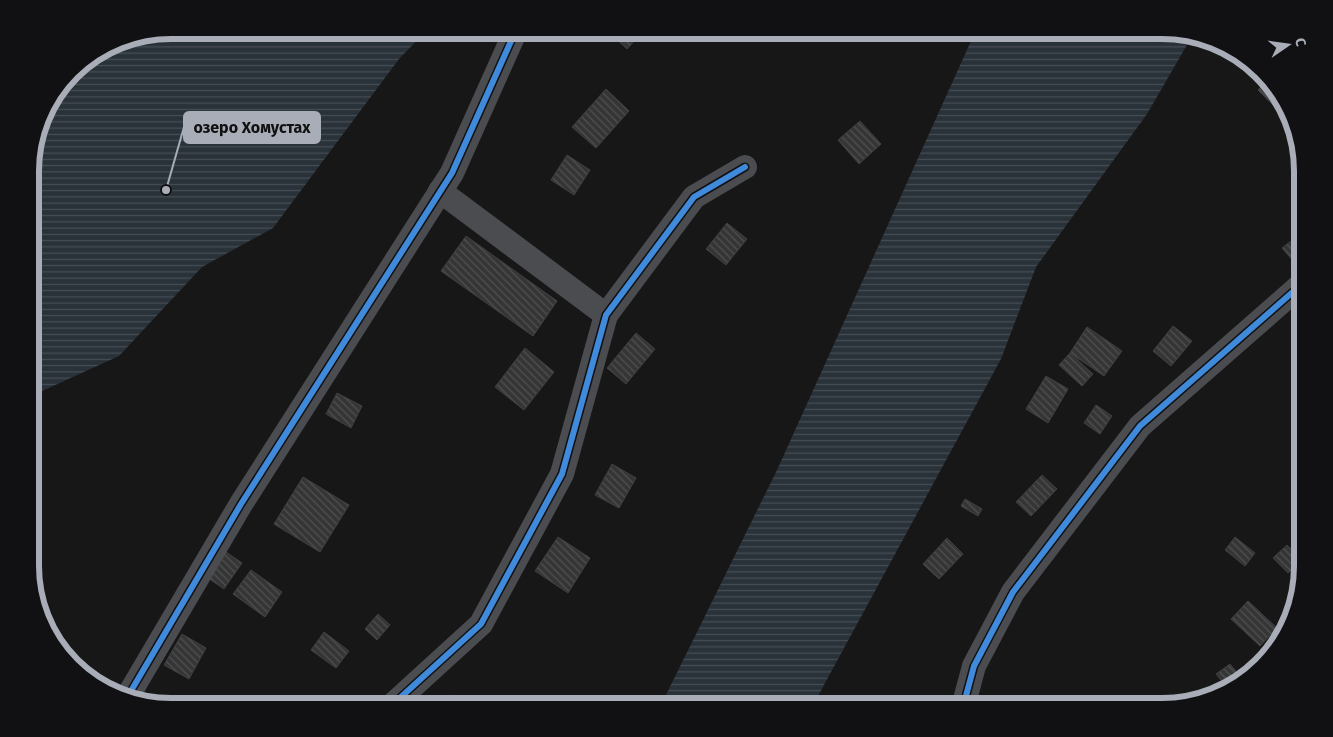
<svg xmlns="http://www.w3.org/2000/svg" width="1333" height="737" font-family="'Fira Sans',sans-serif">
<style>
.water{fill:url(#water-rules)}
.building{fill:url(#building-back-hatch);stroke:#3f4043}
.lines{fill:none;stroke-linecap:round;stroke-linejoin:round}
.minor{stroke:#4b4c50;stroke-width:24}
.cycleway-casing{stroke:#111113;stroke-width:9}
.cycleway{stroke:#408adc;stroke-width:6}
.rim{fill:none;stroke:#a8adb8;stroke-width:6}
.leader{fill:none;stroke:#a8adb8;stroke-width:2}
.callout-dot{fill:#a8adb8;stroke:#111113;stroke-width:2}
.callout{fill:#a8adb8;stroke:#a8adb8;stroke-width:2}
.callout-label{font-size:16px;text-anchor:middle;font-weight:bold;fill:#111}
</style>
<defs>
<pattern id="water-rules" width="6" height="5" patternUnits="userSpaceOnUse" patternTransform="scale(1.25)"><rect width="6" height="5" fill="#2a3239"/><path d="M0 2.5h6" fill="none" stroke="#464d54"/></pattern>
<pattern id="building-back-hatch" width="6" height="6" patternUnits="userSpaceOnUse" patternTransform="scale(1.25)"><rect width="6" height="6" fill="#353536"/><path d="M-1 5l2 2M0 0l6 6M5-1l2 2" fill="none" stroke="#4f5051"/></pattern>
</defs>
<rect width="100%" height="100%" fill="#171717"/>
<g class="water">
<polygon points="171,30 427,30 399,59 273,228 202,267 119,356 31,396 31,153 45,108 78,65 117,41"/>
<polygon points="976,30 1163,30 1191,38 1147,114 1036,267 1001,359 812,707 660,707 778,468"/>
</g>
<g class="building">
<polygon points="613,30 644,30 627,49 610,33"/>
<polygon points="790,30 805,30 798,37"/>
<polygon points="1267,81 1279,93 1289,121 1258,90"/>
<polygon points="606,89 629,111 596,148 572,127"/>
<polygon points="860,121 881,144 859,164 838,140"/>
<polygon points="567,155 590,170 574,195 551,180"/>
<polygon points="727,223 747,239 726,265 706,249"/>
<polygon points="1303,232 1303,257 1295,263 1282,248"/>
<polygon points="466,236 557,301 533,336 441,271"/>
<polygon points="1173,326 1192,341 1171,366 1153,351"/>
<polygon points="1087,327 1122,351 1104,376 1070,353"/>
<polygon points="636,333 655,349 626,384 607,368"/>
<polygon points="525,348 554,372 524,410 495,387"/>
<polygon points="1070,353 1093,374 1082,386 1059,365"/>
<polygon points="1046,376 1068,389 1048,423 1026,409"/>
<polygon points="337,393 362,406 351,428 326,414"/>
<polygon points="1096,405 1112,416 1100,434 1084,423"/>
<polygon points="1301,439 1303,441 1303,457 1293,447"/>
<polygon points="612,464 636,478 619,508 595,495"/>
<polygon points="1042,475 1057,489 1031,516 1016,502"/>
<polygon points="303,477 349,505 320,552 274,524"/>
<polygon points="965,499 982,509 978,516 961,506"/>
<polygon points="558,537 590,558 568,593 535,571"/>
<polygon points="1235,537 1255,553 1245,566 1225,550"/>
<polygon points="947,538 963,554 939,579 923,564"/>
<polygon points="1287,545 1302,560 1288,573 1273,558"/>
<polygon points="226,552 242,563 224,589 208,578"/>
<polygon points="251,570 282,592 265,617 233,594"/>
<polygon points="1248,601 1277,628 1260,646 1231,619"/>
<polygon points="378,614 390,625 377,640 365,629"/>
<polygon points="324,632 349,651 336,668 311,650"/>
<polygon points="182,634 206,648 189,679 164,665"/>
<polygon points="1230,664 1242,679 1233,688 1228,689 1216,674"/>
<polygon points="454,695 471,707 445,707"/>
<polygon points="193,697 208,707 186,707"/>
</g>
<g class="lines">
<g class="minor">
<polyline points="440,191 606,315"/>
<polyline points="128,696 241,504 452,173 516,30"/>
<polyline points="390,707 481,624 562,474 606,315 694,197 745,167"/>
<polyline points="963,707 974,666 1013,592 1140,426 1303,283"/>
</g>
<g class="cycleway-casing">
<g id="cycleway">
<polyline points="128,696 241,504 452,173 516,30"/>
<polyline points="390,707 481,624 562,474 606,315 694,197 745,167"/>
<polyline points="963,707 974,666 1013,592 1140,426 1303,283"/>
</g>
</g>
<use href="#cycleway" class="cycleway"/>
</g>
<path d="M0 0H1333V737H0ZM171 39H1162A132 132 0 0 1 1294 171V566A132 132 0 0 1 1162 698H171A132 132 0 0 1 39 566V171A132 132 0 0 1 171 39Z" fill="#111113" fill-rule="evenodd"/>
<path class="rim" d="M171 39H1162A132 132 0 0 1 1294 171V566A132 132 0 0 1 1162 698H171A132 132 0 0 1 39 566V171A132 132 0 0 1 171 39Z"/>
<path class="leader" d="M166 190L184 127"/>
<circle class="callout-dot" cx="166" cy="190" r="5"/>
<rect class="callout" x="184" y="112" width="136" height="31" rx="5"/>
<g class="callout-label">
<text x="252" y="133">озеро Хомустах</text>
</g>
<g transform="translate(1288 45) rotate(77)" stroke="#111113" stroke-width="4" paint-order="stroke">
<path d="M0-4L9 19L0 12L-9 19Z" fill="#a8adb8"/>
<text y="-8" font-size="14" font-weight="bold" text-anchor="middle" fill="#a8adb8">С</text>
</g>
</svg>
